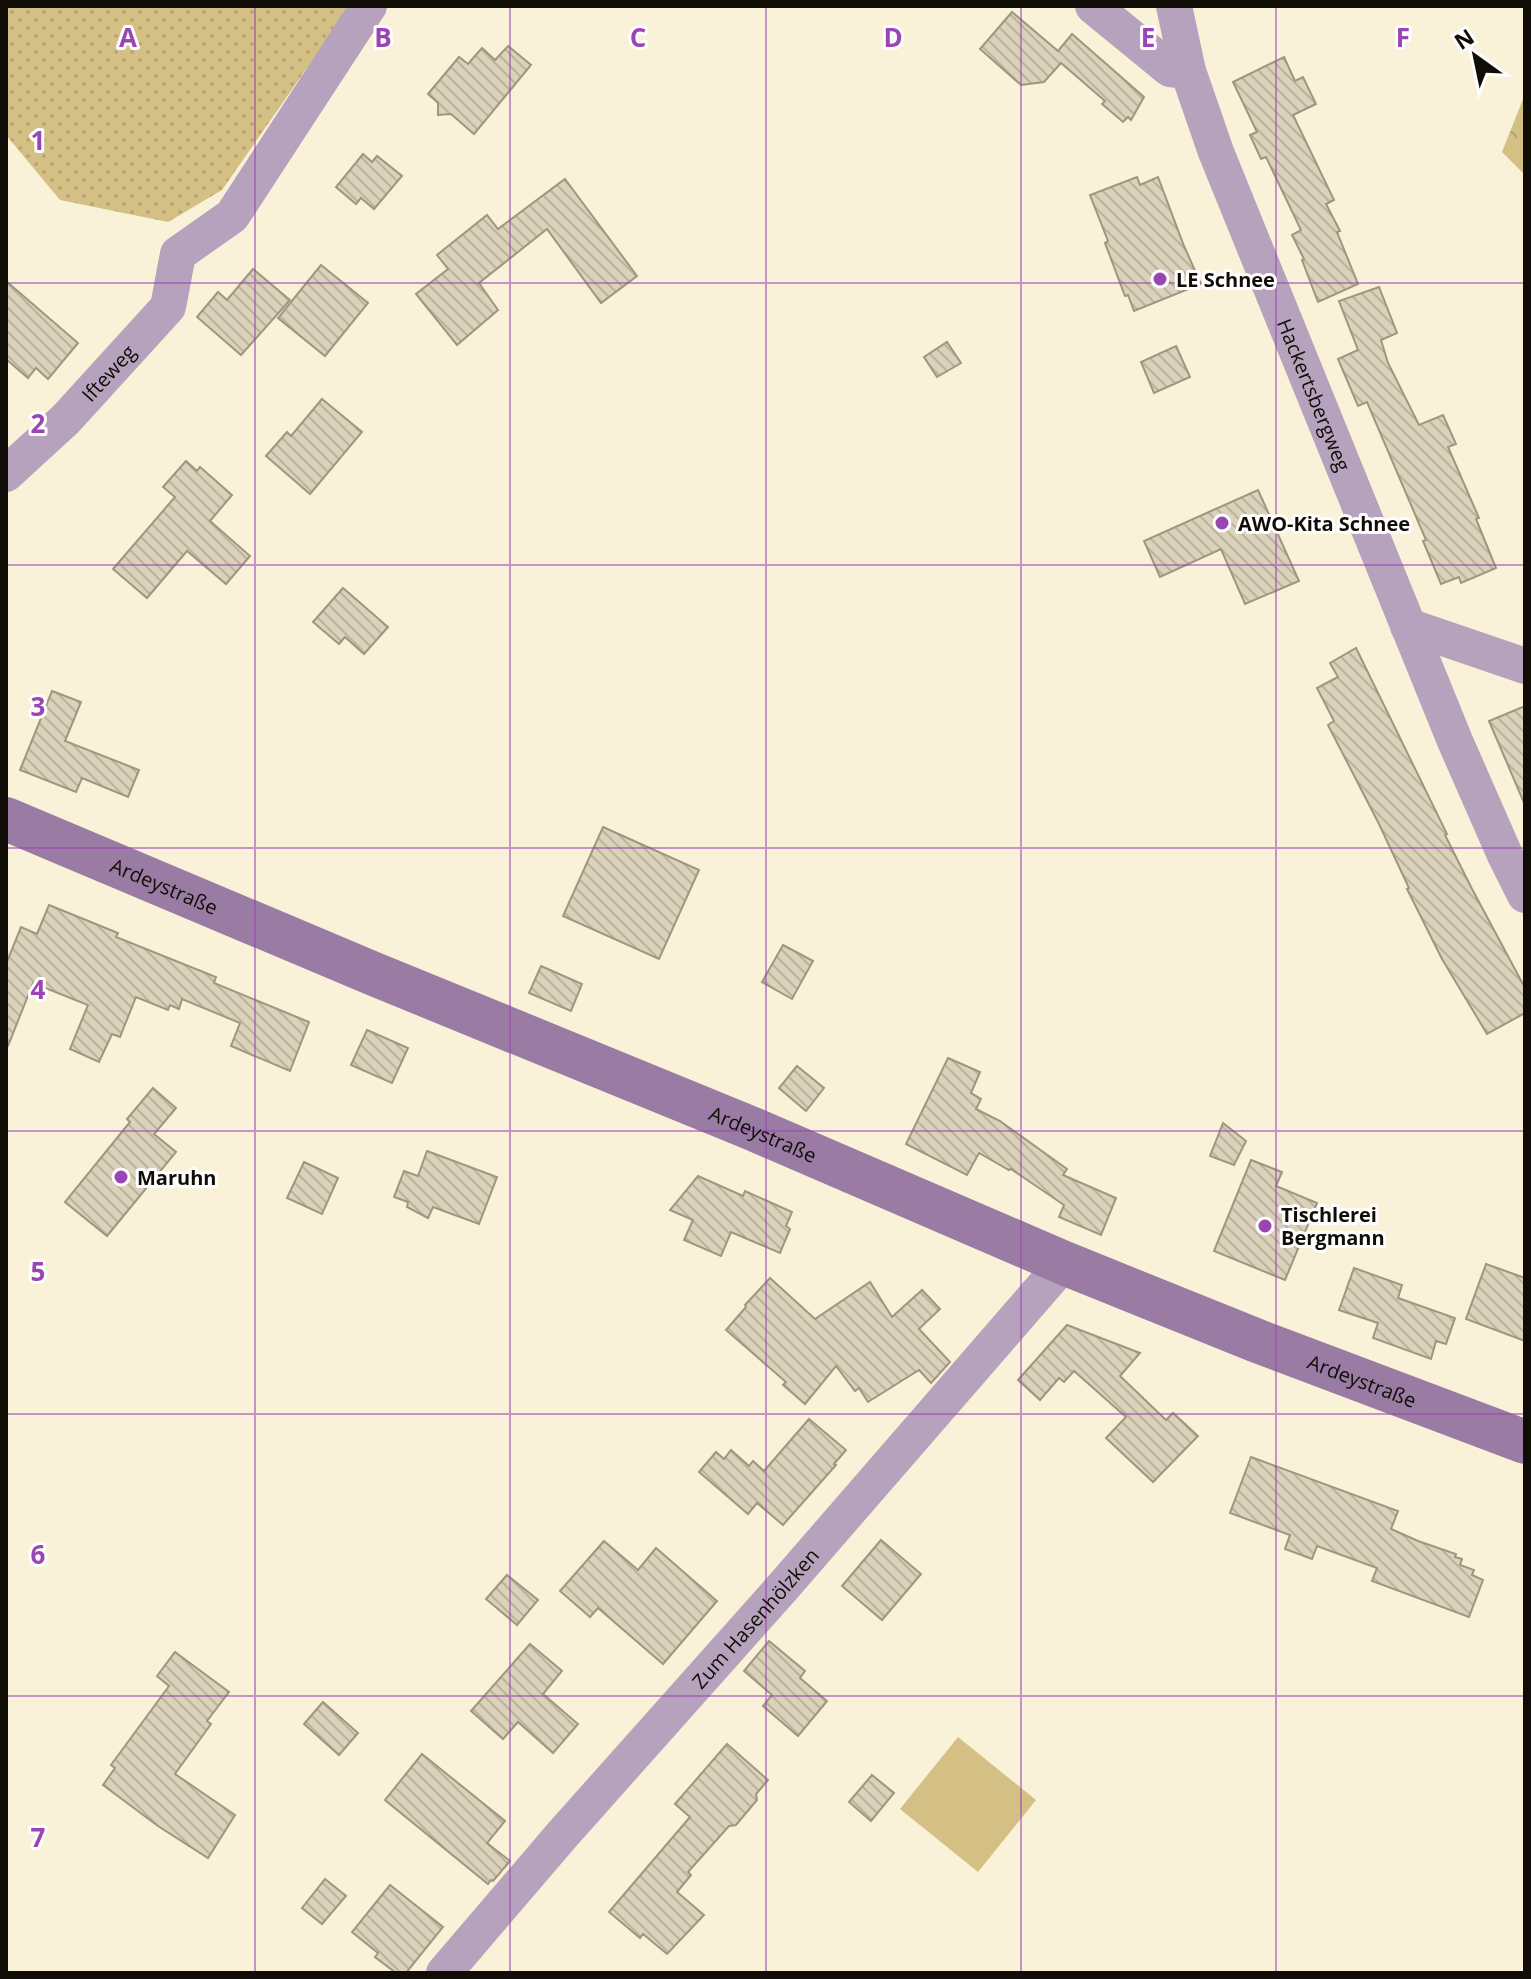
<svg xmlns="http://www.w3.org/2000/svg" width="1531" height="1979" font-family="'Open Sans',sans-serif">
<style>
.grass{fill:url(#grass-dots)}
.forest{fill:url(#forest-crowns)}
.garden{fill:#d4bf84}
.building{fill:url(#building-back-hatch);stroke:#9e967f;stroke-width:2}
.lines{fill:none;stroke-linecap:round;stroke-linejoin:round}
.minor{stroke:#b6a2bd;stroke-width:36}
.secondary{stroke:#997ba3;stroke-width:44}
.grid{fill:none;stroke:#9945b3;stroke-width:2;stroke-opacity:0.55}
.poi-dot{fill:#9945b3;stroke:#fefefe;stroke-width:3}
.labels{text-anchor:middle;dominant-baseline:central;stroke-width:6;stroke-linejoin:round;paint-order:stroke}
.poi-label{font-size:20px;font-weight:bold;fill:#100d06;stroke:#fefefe;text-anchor:start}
.street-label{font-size:20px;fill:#100d06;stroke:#fefefe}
.grid-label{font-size:26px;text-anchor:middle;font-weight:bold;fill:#9945b3;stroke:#fefefe;stroke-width:6;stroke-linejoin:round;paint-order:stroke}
</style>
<defs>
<pattern id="grass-dots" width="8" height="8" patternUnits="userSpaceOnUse" patternTransform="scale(2)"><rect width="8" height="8" fill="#d4bf84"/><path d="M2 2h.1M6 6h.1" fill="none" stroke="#b5a370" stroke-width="1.8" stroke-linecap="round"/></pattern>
<pattern id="forest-crowns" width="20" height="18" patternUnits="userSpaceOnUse" patternTransform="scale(2)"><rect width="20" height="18" fill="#d4bf84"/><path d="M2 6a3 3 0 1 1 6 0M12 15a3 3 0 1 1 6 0" fill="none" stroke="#b5a370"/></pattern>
<pattern id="building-back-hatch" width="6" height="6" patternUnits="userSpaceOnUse" patternTransform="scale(2)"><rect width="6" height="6" fill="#dad2ba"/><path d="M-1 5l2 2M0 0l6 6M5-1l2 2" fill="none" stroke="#bab39e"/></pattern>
</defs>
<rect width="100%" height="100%" fill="#faf1d9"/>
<polygon class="grass" points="6,6 350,6 222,190 168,222 60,200 6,135"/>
<polygon class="forest" points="1525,94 1525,175 1502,152"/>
<polygon class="garden" points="958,1737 1036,1800 978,1872 900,1809"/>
<g class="building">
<polygon points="1012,12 1058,51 1072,34 1144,97 1131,120 1128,117 1123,122 1102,104 1105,101 1061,63 1044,82 1021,85 980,49"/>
<polygon points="508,46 531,65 474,134 451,114 438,115 438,103 428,94 459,57 468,64 482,48 495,60"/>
<polygon points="1284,57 1295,81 1303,77 1316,104 1293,115 1334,200 1326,204 1340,231 1337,232 1358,284 1318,302 1302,260 1304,259 1292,235 1301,230 1266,157 1261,159 1250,135 1257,132 1233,82"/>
<polygon points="363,154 372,162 377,156 402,176 374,209 361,198 356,204 336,187"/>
<polygon points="1137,177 1140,185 1158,177 1184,246 1201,284 1134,311 1128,295 1125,296 1105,243 1108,241 1090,195"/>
<polygon points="565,179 637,276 601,303 547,229 479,283 498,310 457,345 416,294 448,269 437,255 487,215 498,229"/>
<polygon points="321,265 368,303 325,356 278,318"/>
<polygon points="253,269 290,300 241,355 197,317 218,292 227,300"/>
<polygon points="6,281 78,343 48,379 36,368 28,378 6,359"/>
<polygon points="1379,287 1397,333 1381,340 1388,363 1419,425 1443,415 1456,444 1448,447 1479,518 1476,519 1496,568 1461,583 1459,577 1441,584 1423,541 1426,540 1367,402 1358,406 1338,359 1358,350 1339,301"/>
<polygon points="947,342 961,363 937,377 924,357"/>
<polygon points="1176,346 1190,377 1154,393 1141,362"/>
<polygon points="322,399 362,432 310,494 266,456 287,432 291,436"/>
<polygon points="186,461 197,471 200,467 232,495 210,521 250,556 226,584 187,551 147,598 113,569 175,497 163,487"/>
<polygon points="1258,490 1299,581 1245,604 1221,549 1160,577 1144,541"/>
<polygon points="343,588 388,627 364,654 345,637 339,644 313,622"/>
<polygon points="1356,648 1447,834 1445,835 1471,887 1525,988 1525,1013 1487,1034 1442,959 1407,889 1409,888 1379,824 1328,725 1334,721 1317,688 1338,677 1330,663"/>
<polygon points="52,691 81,702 65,741 139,770 128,797 82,778 76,792 20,770"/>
<polygon points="1525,706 1525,805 1489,721"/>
<polygon points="603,827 699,870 659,959 563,916"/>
<polygon points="49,905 118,933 116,937 216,977 214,983 309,1022 290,1071 231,1046 240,1023 182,999 179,1009 170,1005 168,1010 136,997 120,1037 112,1034 99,1062 70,1049 88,1005 33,983 8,1046 6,1046 6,964 21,927 37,934"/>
<polygon points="783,945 813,961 792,999 762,982"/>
<polygon points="541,966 582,984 571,1011 529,993"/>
<polygon points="367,1030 408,1048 392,1083 351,1065"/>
<polygon points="948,1058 980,1072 971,1093 981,1099 976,1109 1000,1121 1067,1169 1063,1175 1116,1198 1101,1235 1059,1217 1064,1205 1011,1169 1009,1170 979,1153 967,1175 906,1144"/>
<polygon points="797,1066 824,1088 806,1111 779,1088"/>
<polygon points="153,1088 176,1108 154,1134 176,1152 107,1236 65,1202 130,1122 127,1119"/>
<polygon points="1223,1123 1246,1141 1234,1165 1210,1156"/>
<polygon points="427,1151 497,1177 479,1224 433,1207 428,1218 407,1207 408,1202 394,1197 404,1171 418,1176"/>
<polygon points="1251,1160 1282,1172 1276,1186 1317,1203 1285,1280 1214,1251"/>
<polygon points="304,1162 338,1178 322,1214 287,1198"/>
<polygon points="698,1176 743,1196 745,1191 792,1212 786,1226 790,1229 780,1253 731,1232 721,1256 684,1240 693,1220 670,1210"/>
<polygon points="1486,1264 1525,1278 1525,1341 1466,1319"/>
<polygon points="1354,1268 1402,1285 1398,1298 1455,1318 1446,1344 1436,1341 1431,1359 1373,1338 1378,1323 1339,1310"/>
<polygon points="770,1278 815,1319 870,1282 892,1317 922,1290 940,1309 919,1329 950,1362 931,1383 919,1370 868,1402 859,1388 855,1391 836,1366 805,1404 783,1385 786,1382 726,1330 746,1307 745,1305"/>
<polygon points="1067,1325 1140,1353 1120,1376 1166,1420 1173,1413 1198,1436 1153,1482 1106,1438 1126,1417 1074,1371 1064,1382 1059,1378 1040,1400 1018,1380"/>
<polygon points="809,1419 846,1450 834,1464 836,1465 783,1525 757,1503 748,1514 699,1472 716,1452 724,1459 731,1450 749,1466 753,1461 764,1471"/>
<polygon points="1251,1457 1398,1511 1391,1529 1418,1541 1456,1554 1455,1557 1462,1559 1460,1565 1474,1570 1472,1575 1483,1580 1469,1617 1372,1581 1377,1568 1317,1546 1312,1559 1285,1549 1290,1535 1230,1513"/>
<polygon points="881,1540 921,1574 882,1620 842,1586"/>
<polygon points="604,1541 638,1570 656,1548 717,1601 663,1664 598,1608 590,1617 560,1591"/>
<polygon points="507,1575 538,1600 517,1625 486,1599"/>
<polygon points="769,1641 805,1671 800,1678 827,1701 798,1736 763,1706 772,1695 744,1671"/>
<polygon points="530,1644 562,1671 543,1694 578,1724 553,1753 518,1722 503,1739 471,1711"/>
<polygon points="175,1652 229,1692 207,1721 211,1724 175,1774 235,1815 208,1858 158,1826 103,1785 115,1768 111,1765 169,1686 157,1676"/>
<polygon points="323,1702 358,1733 339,1755 304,1724"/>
<polygon points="727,1744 768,1780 756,1794 757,1800 736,1825 729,1826 688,1872 691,1875 677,1892 704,1915 667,1954 643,1934 640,1938 609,1912 690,1817 675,1804"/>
<polygon points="422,1754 505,1821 487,1843 510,1861 493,1881 491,1880 488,1884 385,1800"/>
<polygon points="872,1775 894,1793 871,1821 849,1802"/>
<polygon points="325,1879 346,1896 322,1924 302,1908"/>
<polygon points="390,1885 443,1927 406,1973 396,1973 375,1957 378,1953 352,1932"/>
</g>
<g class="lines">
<g class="minor">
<polyline points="1093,6 1170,69 1188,71"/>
<path id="s1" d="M1174,6L1188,71L1216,152L1455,741L1505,855L1525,895"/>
<path id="s2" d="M6,474L66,419L168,307L178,254L232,216L369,6"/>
<polyline points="1408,626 1525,666"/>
<path id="s3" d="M444,1973L562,1835L782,1588L1064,1263"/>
</g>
<path class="secondary" id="s4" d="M6,819L374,974L753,1129L1064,1263L1255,1340L1525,1442"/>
</g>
<path class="grid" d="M255,6V1973M510,6V1973M766,6V1973M1021,6V1973M1276,6V1973M6,283H1525M6,565H1525M6,848H1525M6,1131H1525M6,1414H1525M6,1696H1525"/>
<g class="poi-dot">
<circle cx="1160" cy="279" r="8"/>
<circle cx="1222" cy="523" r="8"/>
<circle cx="121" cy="1177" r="8"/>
<circle cx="1265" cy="1226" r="8"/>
</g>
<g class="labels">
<g class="poi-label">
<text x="1176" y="279">LE Schnee</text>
<text x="1238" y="523">AWO-Kita Schnee</text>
<text x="137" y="1177">Maruhn</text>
<text x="1281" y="1214">Tischlerei<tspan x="1281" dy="23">Bergmann</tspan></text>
</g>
<g class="street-label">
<text stroke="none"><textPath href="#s2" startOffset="144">Ifteweg</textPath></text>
<text stroke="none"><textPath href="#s1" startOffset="414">Hackertsbergweg</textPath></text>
<text stroke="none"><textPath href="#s4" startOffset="172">Ardeystraße</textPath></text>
<text stroke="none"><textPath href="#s4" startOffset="820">Ardeystraße</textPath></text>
<text stroke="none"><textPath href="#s4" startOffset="1468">Ardeystraße</textPath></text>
<text stroke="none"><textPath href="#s3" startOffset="472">Zum Hasenhölzken</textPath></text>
</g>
</g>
<g class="grid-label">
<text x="128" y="47">A</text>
<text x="383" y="47">B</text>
<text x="638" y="47">C</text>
<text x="893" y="47">D</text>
<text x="1148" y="47">E</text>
<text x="1403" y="47">F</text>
<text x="38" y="150">1</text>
<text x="38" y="433">2</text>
<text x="38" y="716">3</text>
<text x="38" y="999">4</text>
<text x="38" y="1281">5</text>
<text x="38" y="1564">6</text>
<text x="38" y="1847">7</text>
</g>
<rect width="1531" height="1979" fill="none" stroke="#100d06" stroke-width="16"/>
<g transform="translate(1475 56) rotate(327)" stroke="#fefefe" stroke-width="6" paint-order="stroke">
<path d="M0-6L14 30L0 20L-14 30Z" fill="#100d06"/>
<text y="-12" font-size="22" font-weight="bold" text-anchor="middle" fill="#100d06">N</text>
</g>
</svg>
